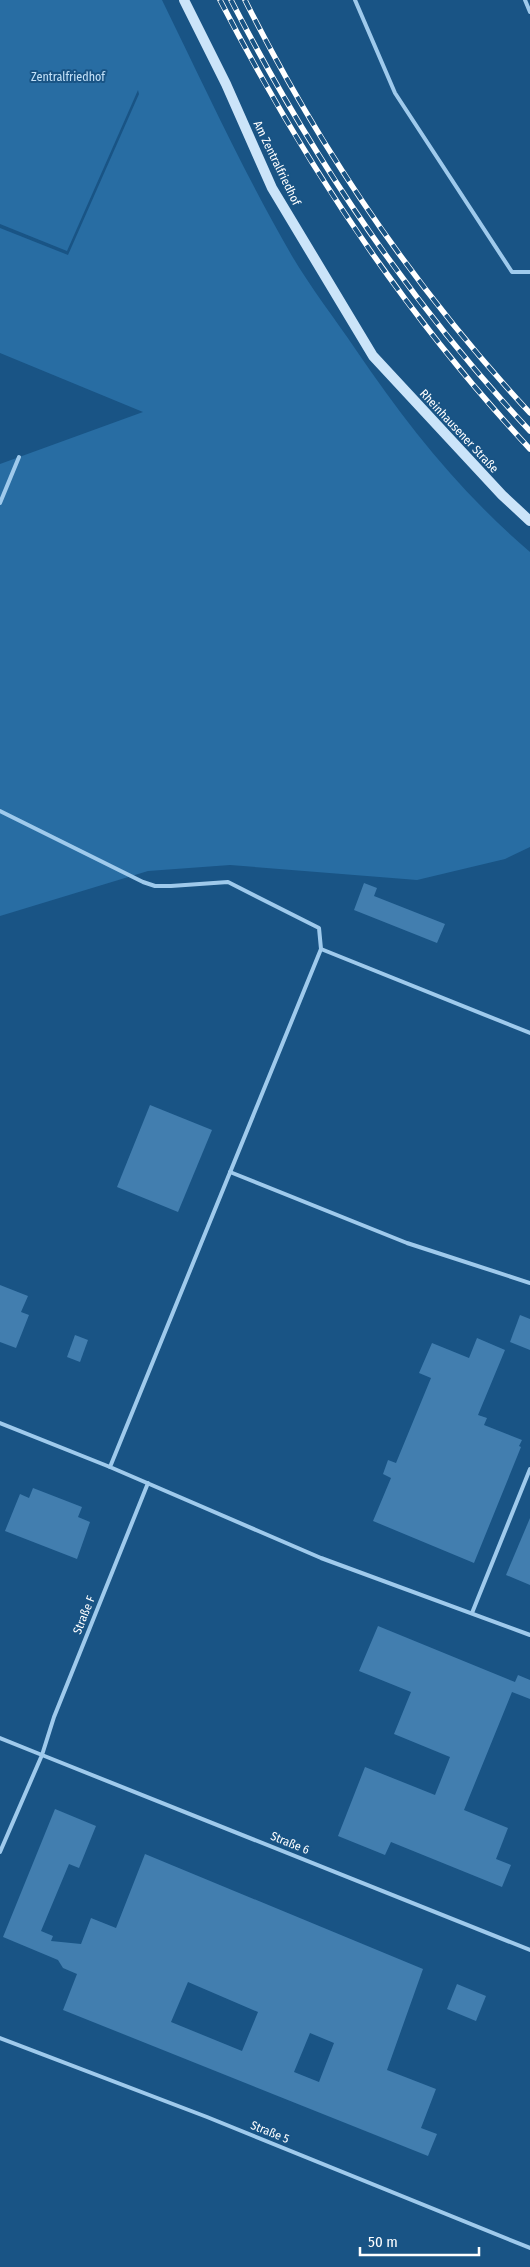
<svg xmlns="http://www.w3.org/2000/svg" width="530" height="2267" font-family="'Fira Sans Condensed',sans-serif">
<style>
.green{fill:#286da3}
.building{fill:#427eaf;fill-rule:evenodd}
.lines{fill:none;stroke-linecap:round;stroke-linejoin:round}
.lane{stroke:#9fcaec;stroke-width:4}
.secondary{stroke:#cbe4f9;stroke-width:10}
.rail-casing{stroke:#fff;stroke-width:5.5}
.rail{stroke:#195485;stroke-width:4;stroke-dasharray:11;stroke-linecap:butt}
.labels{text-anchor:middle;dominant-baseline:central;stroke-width:4;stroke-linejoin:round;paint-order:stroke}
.park-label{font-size:12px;fill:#c4e2f9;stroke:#195485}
.street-label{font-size:12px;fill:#fff;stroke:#195485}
</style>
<rect width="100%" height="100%" fill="#195485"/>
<path class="green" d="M0,0H162C204,86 244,173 292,256C311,288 335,319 356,350C407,425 460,492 530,552V847L505,859L417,880L230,865L148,871L0,916V464L143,412L0,353V228L68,255L139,94L138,90L67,251L0,224Z"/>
<g class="building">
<polygon points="364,883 377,888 374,896 445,924 437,943 354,910"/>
<polygon points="150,1105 212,1130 178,1212 117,1187"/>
<polygon points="0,1285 28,1296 21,1312 29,1315 16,1348 0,1342"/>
<polygon points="520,1315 530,1319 530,1350 510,1342"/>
<polygon points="75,1335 88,1340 80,1362 67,1357"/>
<polygon points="477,1338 505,1350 478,1415 487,1418 484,1425 522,1440 519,1446 521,1447 474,1563 373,1521 391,1478 383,1474 388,1460 396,1463 431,1378 419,1373 432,1343 469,1358"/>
<polygon points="33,1488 82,1507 78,1517 90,1522 77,1559 5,1531 20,1494 29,1498"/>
<polygon points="530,1518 530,1585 506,1575"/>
<polygon points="378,1626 515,1682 518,1675 530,1680 530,1699 512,1692 464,1810 508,1828 496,1859 511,1865 502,1887 391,1842 385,1855 338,1836 365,1767 435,1795 450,1757 394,1734 411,1692 359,1671"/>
<path d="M55,1809L96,1826L79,1868L69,1864L41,1931L53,1936L51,1941L81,1944L91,1918L116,1928L145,1854L423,1969L387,2070L436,2089L421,2128L437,2134L428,2156L63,2010L77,1974L63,1968L58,1960L3,1937ZM188,1982L258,2012L242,2051L171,2022ZM310,2033L334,2043L319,2082L294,2072Z"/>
<polygon points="457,1984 486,1996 476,2021 447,2009"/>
</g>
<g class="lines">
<g class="lane">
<polyline points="355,0 395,93 512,272 530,272"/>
<polyline points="525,0 530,12"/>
<polyline points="0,503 19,457"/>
<polyline points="0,811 143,882 155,886 171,886 228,882 319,928 321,949 530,1033"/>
<polyline points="321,949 110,1467 321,1558 530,1635"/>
<polyline points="230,1172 407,1243 530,1283"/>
<polyline points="0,1423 110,1467"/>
<polyline points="148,1483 54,1717 42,1755 530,1950"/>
<polyline points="472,1613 530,1469"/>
<polyline points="0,1738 42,1755 0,1852"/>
<polyline points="0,2038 207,2117 530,2248"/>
</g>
<polyline class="secondary" points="184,0 226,84 272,188 373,356 502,495 530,521"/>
<g class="rail-casing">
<g id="rail">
<path d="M220,0C304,163 405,315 530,449"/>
<path d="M231,0C311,156 410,303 530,431"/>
<path d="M245,0C320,150 416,290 530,413"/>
</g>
</g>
<use href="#rail" class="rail"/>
</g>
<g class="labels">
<g class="park-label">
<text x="68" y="77">Zentralfriedhof</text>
</g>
<g class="street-label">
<text transform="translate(277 163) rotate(64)">Am Zentralfriedhof</text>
<text transform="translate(459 431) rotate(47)">Rheinhausener Straße</text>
<text transform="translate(84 1615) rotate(-68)">Straße F</text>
<text transform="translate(290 1843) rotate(22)">Straße 6</text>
<text transform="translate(270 2132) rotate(22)">Straße 5</text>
</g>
</g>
<path d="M360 2247v8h119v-8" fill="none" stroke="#ffffff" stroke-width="2.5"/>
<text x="368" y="2247" font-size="15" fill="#ffffff" stroke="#195485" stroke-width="4" paint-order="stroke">50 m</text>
</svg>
